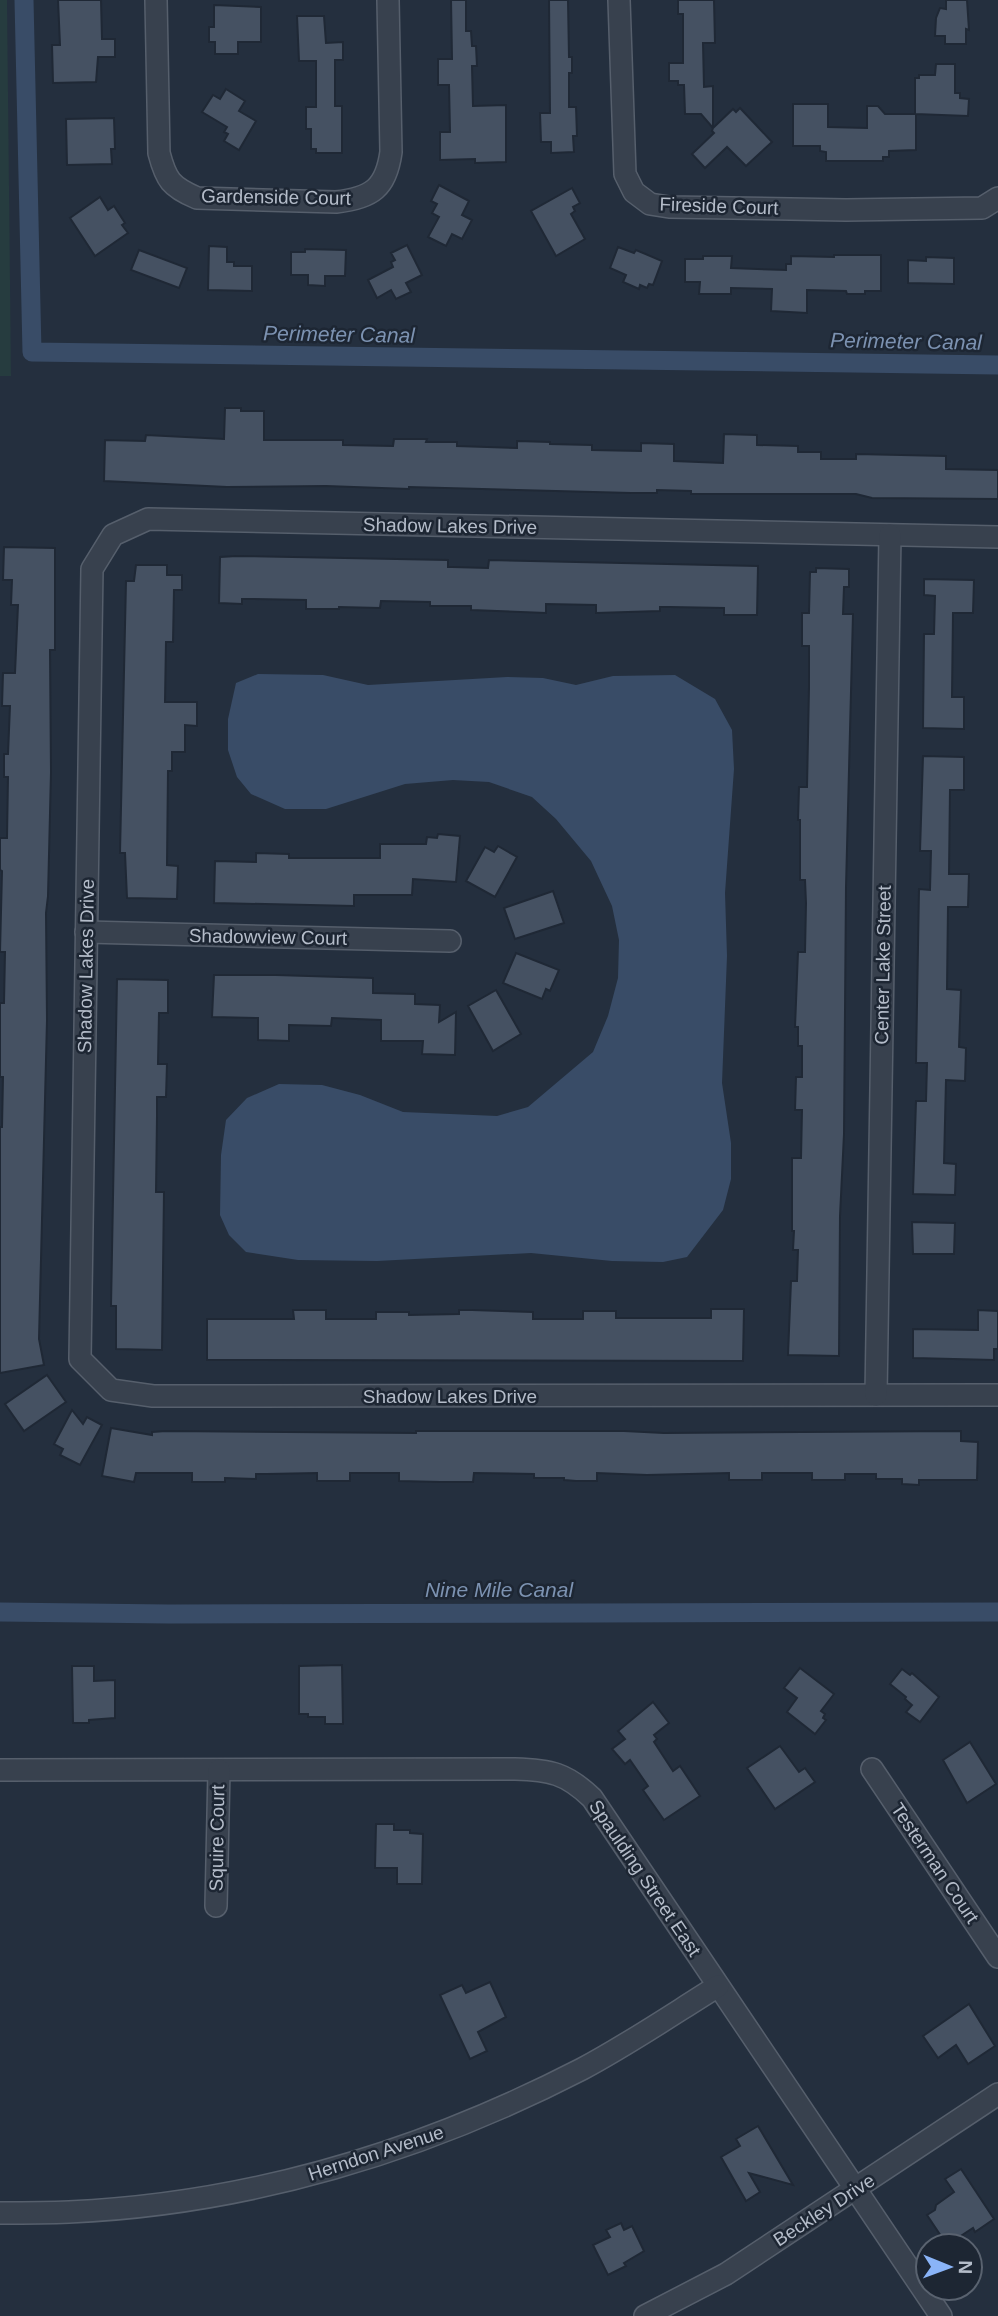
<svg xmlns="http://www.w3.org/2000/svg" width="998" height="2316" font-family="Helvetica,sans-serif">
<style>
.green{fill:#263c3f}
.water{fill:#394c67}
.lines{fill:none;stroke-linecap:round;stroke-linejoin:round}
.canal{stroke:#394c67;stroke-width:19}
.building{fill:#455162;stroke:#1f2835;stroke-width:2}
.minor-casing{stroke:#565f6c;stroke-width:24}
.minor{stroke:#38414e;stroke-width:21}
.labels{text-anchor:middle;dominant-baseline:central;stroke-width:5;stroke-linejoin:round;paint-order:stroke}
.street-label{font-size:19px;fill:#b4bcc9;stroke:#1d2633}
.water-label{font-size:21px;font-style:italic;fill:#7c92b1;stroke:#1d2633}
</style>
<rect width="100%" height="100%" fill="#242f3e"/>
<polygon class="green" points="0,0 7,0 11,376 0,376"/>
<polygon class="water" points="258,674 323,675 368,685 507,677 543,678 576,685 613,676 675,675 715,699 732,730 734,769 725,893 727,956 722,1083 731,1143 731,1179 723,1210 687,1257 663,1262 612,1261 531,1253 377,1261 298,1260 246,1252 229,1235 220,1215 221,1155 226,1120 247,1098 279,1084 322,1085 360,1095 403,1112 497,1116 528,1107 593,1052 608,1016 618,978 619,940 612,906 591,861 556,819 532,797 489,782 453,780 405,784 326,809 285,809 251,794 237,777 228,750 228,719 236,683"/>
<g class="lines">
<g class="canal">
<polyline points="24,0 32,352 998,365"/>
<polyline points="0,1612 169,1614 998,1612"/>
</g>
</g>
<g class="building">
<polygon points="58,0 101,0 102,39 115,39 115,57 98,57 96,82 53,83 52,45 60,45"/>
<polygon points="451,0 466,0 466,31 471,31 472,46 476,46 477,66 472,66 473,106 506,105 506,162 475,163 475,159 440,160 440,132 450,132 449,85 438,85 438,59 452,59"/>
<polygon points="549,0 568,0 569,57 572,57 572,73 569,73 569,107 576,107 577,136 573,136 574,152 551,153 551,142 541,142 540,113 550,113"/>
<polygon points="678,0 714,0 715,43 703,43 704,87 713,86 713,128 701,114 685,114 684,85 678,85 678,81 669,81 669,63 683,63 683,14 678,14"/>
<polygon points="946,0 967,0 969,30 966,29 966,44 945,44 945,36 935,36 936,18 940,8 946,9"/>
<polygon points="214,5 261,7 261,42 238,42 238,54 215,54 215,42 209,42 209,27 214,27"/>
<polygon points="297,16 324,16 326,43 343,42 343,60 335,60 335,106 342,106 342,153 316,153 316,149 311,149 311,129 306,129 306,107 316,107 316,61 299,61"/>
<polygon points="936,64 955,64 955,93 960,93 960,98 969,99 968,116 916,114 916,150 889,151 889,157 883,157 883,161 826,161 826,152 820,151 820,146 793,146 793,104 828,104 828,127 867,128 867,106 878,106 885,114 915,114 915,78 919,78 919,75 935,75"/>
<polygon points="226,89 245,101 239,111 256,121 239,150 224,141 228,134 224,132 227,127 202,112 213,95 220,99"/>
<polygon points="740,108 772,142 746,166 727,147 705,168 692,154 714,133 712,131 713,128 733,109 736,112"/>
<polygon points="114,118 115,149 111,149 112,164 67,165 66,119"/>
<polygon points="439,185 469,201 462,215 472,220 462,239 452,234 446,246 428,237 439,217 432,213 437,204 431,201"/>
<polygon points="572,188 580,203 573,207 575,211 571,214 585,239 556,256 531,211"/>
<polygon points="100,197 108,210 114,206 125,223 122,225 128,233 95,256 70,218"/>
<polygon points="407,245 422,275 406,283 411,292 396,299 391,290 377,298 368,280 393,267 391,262 395,260 391,253"/>
<polygon points="209,246 227,247 227,262 234,262 234,266 252,266 252,291 208,290"/>
<polygon points="618,247 634,253 636,250 662,261 653,285 649,284 647,288 640,285 639,289 623,282 626,275 610,268"/>
<polygon points="305,249 346,250 345,276 325,276 325,286 308,285 308,275 291,275 291,252 305,252"/>
<polygon points="139,250 187,268 179,288 131,270"/>
<polygon points="834,255 881,255 881,291 865,291 865,294 847,294 846,291 807,290 807,313 771,311 772,289 731,288 731,294 699,294 700,282 685,282 685,259 703,259 703,256 732,256 731,268 786,270 786,264 791,264 791,256 834,257"/>
<polygon points="926,257 954,258 954,284 908,283 908,260 926,261"/>
<polygon points="225,408 241,408 241,411 264,411 264,440 343,440 343,445 393,446 394,439 427,439 426,442 457,442 457,446 517,448 517,441 550,442 550,444 592,445 592,450 641,451 641,443 674,444 674,461 723,463 724,434 757,435 757,445 798,446 798,452 821,452 821,459 856,459 856,454 946,456 946,469 998,470 998,499 872,498 856,494 691,494 691,491 657,490 657,493 631,493 409,487 409,489 326,486 227,487 104,481 105,440 145,441 146,435 224,439"/>
<polygon points="4,547 55,548 55,650 50,650 51,772 48,896 46,913 47,1020 39,1339 44,1365 0,1373 0,1127 2,1127 3,1077 0,1077 0,1003 4,1003 5,952 0,952 2,871 0,870 0,838 7,838 8,777 4,777 4,754 8,754 10,706 2,706 3,673 15,673 18,605 11,605 12,580 3,580"/>
<polygon points="237,556 448,560 448,567 452,567 488,568 489,560 758,566 757,615 724,615 724,608 670,607 660,607 660,611 596,613 596,605 546,604 546,613 471,610 471,606 430,606 430,602 381,601 380,608 339,607 339,609 306,609 306,600 252,599 242,599 242,604 219,603 220,557"/>
<polygon points="136,565 167,565 167,575 182,575 182,590 174,590 173,642 166,642 165,702 197,702 197,726 185,725 185,752 172,752 172,771 168,771 167,865 178,866 177,899 127,898 125,853 120,853 126,581 134,581"/>
<polygon points="816,568 849,569 849,587 844,587 843,614 853,614 846,887 844,1134 840,1216 839,1356 788,1355 791,1281 797,1281 798,1250 793,1250 794,1231 792,1231 792,1158 801,1158 802,1110 795,1110 796,1077 802,1077 802,1046 798,1046 798,1027 795,1027 798,952 805,952 806,903 805,880 800,880 800,820 798,820 799,787 807,787 809,688 809,646 802,646 802,613 809,613 810,572 816,572"/>
<polygon points="924,579 974,580 973,613 953,613 952,697 964,697 964,729 923,728 924,634 934,634 935,596 924,595"/>
<polygon points="923,756 964,757 964,790 950,790 949,874 969,874 968,907 948,907 947,989 961,990 959,1047 966,1048 965,1081 946,1080 944,1163 956,1164 955,1195 913,1194 916,1101 926,1101 927,1063 916,1063 919,889 930,890 931,851 920,851"/>
<polygon points="438,834 460,836 456,882 413,879 412,895 354,895 354,906 214,903 215,861 256,862 256,853 289,854 289,858 380,858 380,844 426,844 427,837 437,838"/>
<polygon points="498,846 517,857 495,897 466,881 485,847 494,852"/>
<polygon points="553,891 564,923 515,939 504,908"/>
<polygon points="516,953 559,970 550,991 546,989 542,999 503,983"/>
<polygon points="214,975 276,975 373,978 373,993 415,994 415,1004 440,1005 439,1022 456,1012 455,1055 422,1054 423,1041 381,1041 381,1020 332,1018 331,1026 289,1025 289,1041 258,1040 258,1018 212,1017"/>
<polygon points="117,979 168,980 168,1013 159,1013 158,1064 167,1064 166,1097 157,1097 157,1117 156,1192 164,1192 162,1350 116,1349 116,1306 111,1306"/>
<polygon points="496,990 521,1034 493,1051 468,1006"/>
<polygon points="912,1222 955,1223 954,1254 913,1254"/>
<polygon points="711,1309 744,1309 743,1361 207,1360 207,1319 294,1319 293,1310 326,1310 326,1319 376,1319 376,1312 409,1312 409,1315 459,1314 459,1310 472,1310 533,1312 533,1319 583,1319 583,1311 616,1311 616,1318 711,1318"/>
<polygon points="978,1310 998,1311 998,1349 994,1349 994,1360 913,1358 913,1329 978,1330"/>
<polygon points="47,1375 66,1402 24,1431 5,1404"/>
<polygon points="72,1410 83,1424 87,1417 102,1425 80,1465 60,1455 63,1449 54,1444"/>
<polygon points="111,1428 152,1435 152,1432 166,1431 416,1433 416,1431 624,1431 664,1433 961,1431 961,1441 978,1442 977,1480 919,1480 919,1485 902,1484 902,1479 876,1479 876,1474 845,1474 845,1480 812,1480 812,1473 762,1473 762,1480 729,1480 729,1473 647,1475 597,1473 597,1481 576,1481 564,1480 564,1478 534,1478 534,1474 474,1473 473,1482 440,1482 399,1481 399,1473 350,1473 350,1481 317,1481 317,1473 267,1474 256,1474 256,1479 225,1478 225,1482 192,1482 192,1473 136,1473 134,1482 102,1476"/>
<polygon points="342,1665 343,1724 325,1724 325,1717 308,1717 308,1714 299,1714 299,1666"/>
<polygon points="72,1666 94,1666 94,1681 115,1680 115,1718 89,1720 89,1723 73,1723"/>
<polygon points="800,1668 834,1694 821,1711 825,1714 823,1718 826,1720 815,1734 787,1712 797,1698 784,1688"/>
<polygon points="902,1669 910,1675 912,1673 939,1697 920,1722 906,1712 912,1705 905,1699 906,1697 890,1684"/>
<polygon points="653,1702 669,1723 654,1735 657,1739 654,1742 673,1771 680,1766 700,1796 664,1820 643,1790 648,1786 630,1760 625,1764 612,1749 625,1739 618,1731"/>
<polygon points="970,1742 996,1784 967,1803 943,1760"/>
<polygon points="780,1746 799,1772 805,1768 815,1782 775,1809 747,1768"/>
<polygon points="376,1824 394,1824 394,1830 410,1830 410,1833 423,1834 422,1884 397,1884 397,1868 375,1868"/>
<polygon points="490,1982 506,2017 478,2032 487,2051 470,2059 440,1995 462,1985 466,1993"/>
<polygon points="969,2004 995,2046 968,2064 956,2045 938,2058 923,2036"/>
<polygon points="758,2126 793,2185 749,2173 760,2192 746,2201 721,2157 740,2146 736,2139"/>
<polygon points="961,2169 994,2219 975,2232 973,2228 947,2245 927,2215 935,2210 936,2205 954,2192 945,2179"/>
<polygon points="621,2223 624,2230 632,2226 644,2251 624,2263 626,2266 608,2275 593,2245 610,2237 606,2230"/>
</g>
<g class="lines">
<g class="minor-casing">
<g id="minor">
<path d="M156,0L159,153C166,180 171,187 197,198L336,202C372,198 386,188 391,152L388,0"/>
<polyline points="619,0 625,174 634,192 650,204 669,207 846,210 982,208 998,198"/>
<polyline points="998,537 148,519 113,535 92,569 80,1359 111,1390 153,1396 998,1395"/>
<polyline points="86,932 450,941"/>
<polyline points="876,1395 890,535"/>
<polyline points="872,1769 998,1957"/>
<path d="M0,1770L515,1769C550,1770 566,1773 592,1798L941,2316"/>
<polyline points="216,1906 219,1770"/>
<path d="M0,2213C23,2213 46,2213 69,2212C249,2204 423,2151 582,2069C629,2044 673,2014 718,1986"/>
<polyline points="645,2316 726,2274 998,2094"/>
</g>
</g>
<use href="#minor" class="minor"/>
</g>
<g class="labels">
<g class="street-label">
<text transform="translate(276 197) rotate(1)">Gardenside Court</text>
<text transform="translate(719 206) rotate(2)">Fireside Court</text>
<text transform="translate(450 526) rotate(1)">Shadow Lakes Drive</text>
<text transform="translate(268 937) rotate(1)">Shadowview Court</text>
<text transform="translate(883 965) rotate(-89)">Center Lake Street</text>
<text transform="translate(86 966) rotate(-89)">Shadow Lakes Drive</text>
<text x="450" y="1396">Shadow Lakes Drive</text>
<text transform="translate(217 1838) rotate(-89)">Squire Court</text>
<text transform="translate(935 1863) rotate(56)">Testerman Court</text>
<text transform="translate(645 1878) rotate(56)">Spaulding Street East</text>
<text transform="translate(376 2153) rotate(-18)">Herndon Avenue</text>
<text transform="translate(824 2210) rotate(-33)">Beckley Drive</text>
</g>
<g class="water-label">
<text transform="translate(339 334) rotate(1)">Perimeter Canal</text>
<text transform="translate(906 341) rotate(1)">Perimeter Canal</text>
<text x="499" y="1589">Nine Mile Canal</text>
</g>
</g>
<g transform="translate(949 2267) rotate(91)"><circle r="33" fill="#1d2633" stroke="#59626f" stroke-width="2"/>
<path d="M0-5L12 26L0 18L-12 26Z" fill="#8ab4f8"/>
<text y="-10" font-size="19" font-weight="bold" text-anchor="middle" fill="#b4bcc9">N</text>
</g>
</svg>
